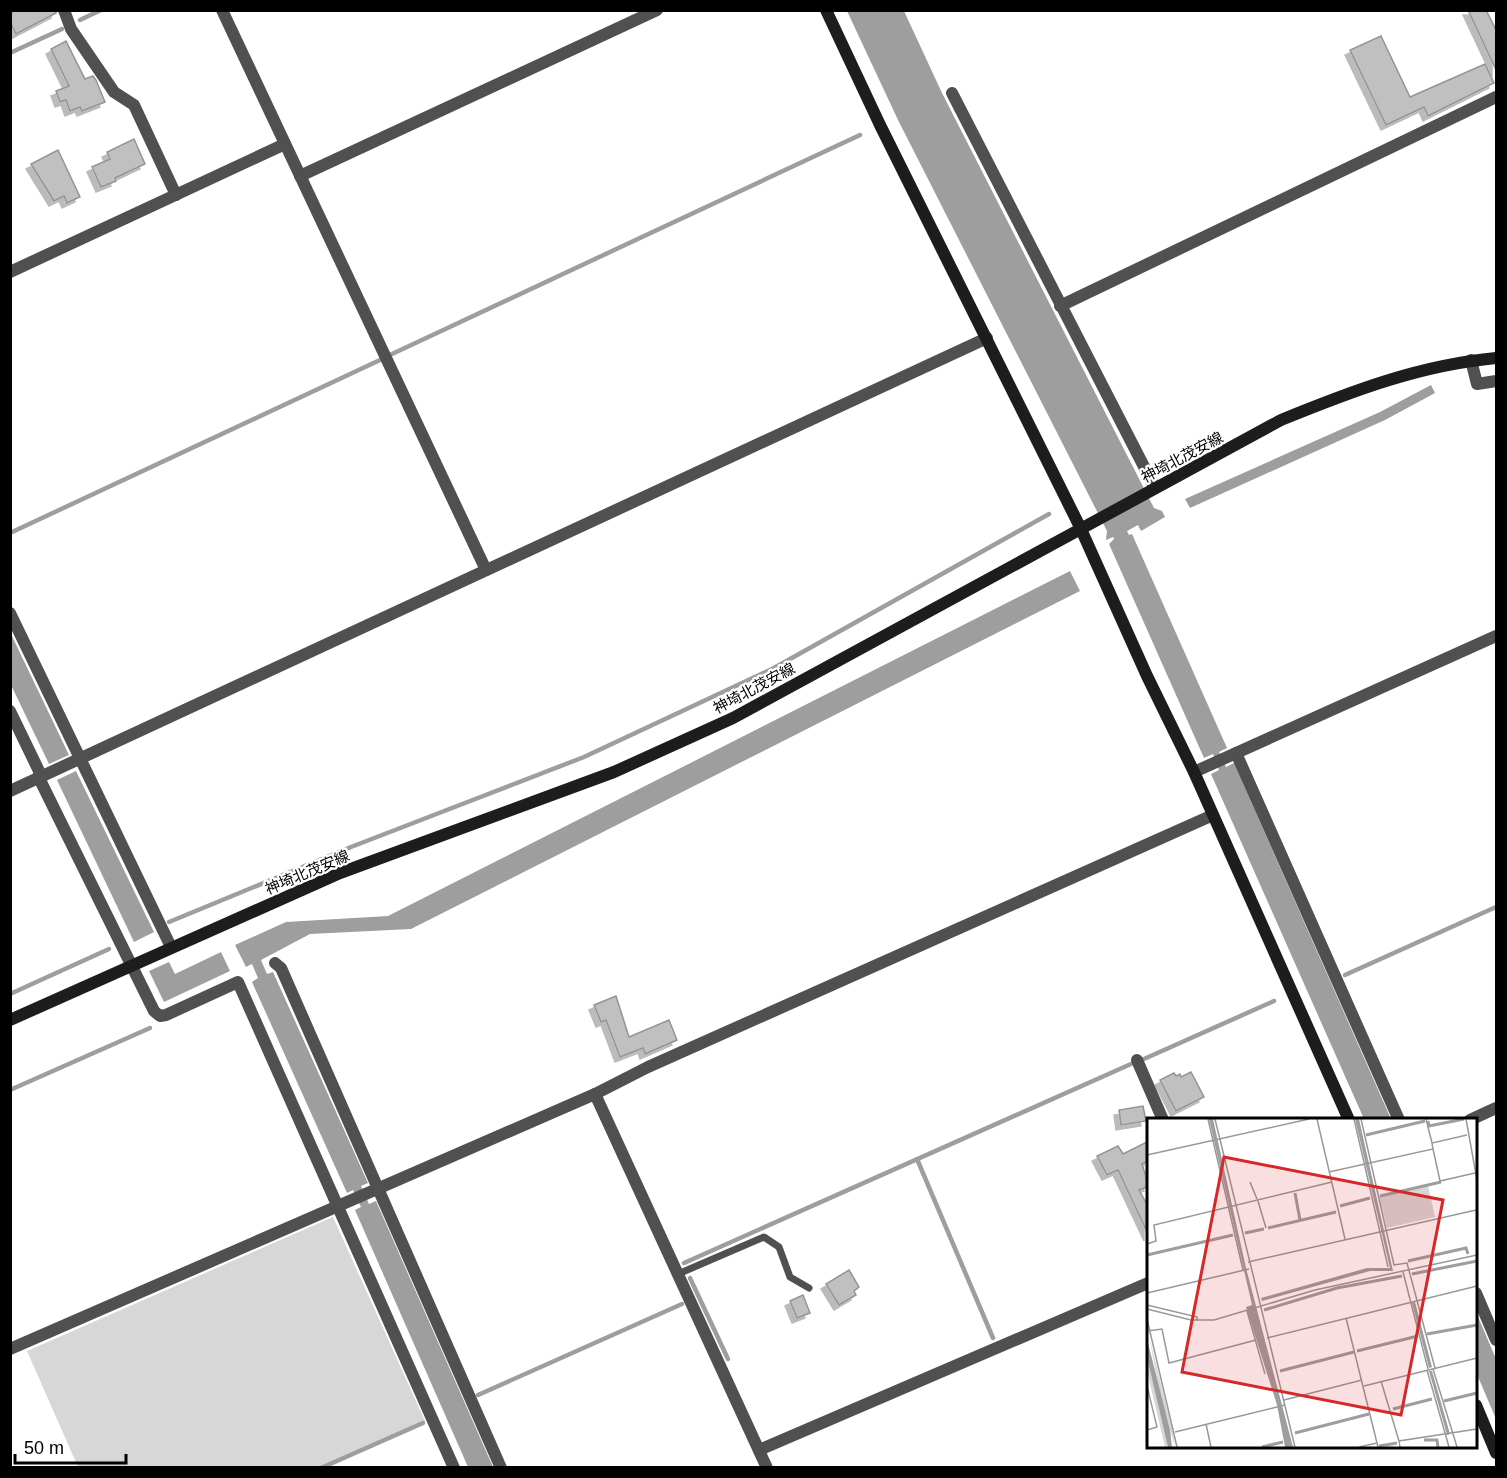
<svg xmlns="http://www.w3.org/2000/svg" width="1507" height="1478" font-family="Arial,'Noto Sans JP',sans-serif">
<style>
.green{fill:#d7d7d7}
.water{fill:#9e9e9e}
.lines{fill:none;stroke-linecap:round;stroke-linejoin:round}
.stream{stroke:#9e9e9e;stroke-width:4.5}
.building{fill:#c0c0c0;stroke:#949494;stroke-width:1.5;filter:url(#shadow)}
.lane{stroke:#505050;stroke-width:7}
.street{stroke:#505050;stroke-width:12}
.secondary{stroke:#1d1d1d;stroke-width:12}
.labels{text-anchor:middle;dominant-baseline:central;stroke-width:4.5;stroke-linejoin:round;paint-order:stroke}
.street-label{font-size:15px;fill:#000;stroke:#fff}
.inset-river{fill:none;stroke:#9e9e9e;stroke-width:3}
.inset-road{fill:none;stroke:#999;stroke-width:1.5}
.view{fill:#d62828;fill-opacity:0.15;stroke:#d62828;stroke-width:3}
.inset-edge{fill:none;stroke:#000;stroke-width:3}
</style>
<defs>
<filter id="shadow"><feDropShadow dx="-5" dy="5" stdDeviation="0" flood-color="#0004"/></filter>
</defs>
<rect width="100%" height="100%" fill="#fff"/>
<polygon class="green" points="333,1217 425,1421 320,1467 78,1467 27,1351"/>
<g class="water">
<polygon points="847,11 904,11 942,93 1154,508 1162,511 1165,517 1141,531 1138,525 1127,531 1129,535 1132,534 1227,748 1219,752 1226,767 1234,763 1391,1119 1364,1119 1211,774 1219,770 1213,754 1204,758 1109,544 1114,539 1113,537 1106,540 1107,531 898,120"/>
<polygon points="1431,385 1435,393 1385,420 1190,508 1185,499 1380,412"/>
<polygon points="1070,571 1080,591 411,929 310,934 261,960 267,974 273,972 368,1183 361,1186 369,1204 376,1201 493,1467 468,1467 355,1210 361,1207 353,1190 347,1193 252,982 258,978 252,964 246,967 235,945 286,922 388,916"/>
<polygon points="11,634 69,755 49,764 11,685"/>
<polygon points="76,771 154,932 134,942 57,780"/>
<polygon points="221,952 230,971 164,1002 149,971 169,962 175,974"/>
<polygon points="1476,1312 1496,1359 1496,1419 1476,1372"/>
</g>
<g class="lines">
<g class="stream">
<polyline points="80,20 101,10"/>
<polyline points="10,53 62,29"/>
<polyline points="392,354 860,135"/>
<polyline points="10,533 380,360"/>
<polyline points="169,922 351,847 584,757 774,668 1049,514"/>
<polyline points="1345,975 1496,907"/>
<polyline points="10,994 109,949"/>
<polyline points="1144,1059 1274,1001"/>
<polyline points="10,1090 150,1028"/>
<polyline points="917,1159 993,1338"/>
<polyline points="684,1263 1131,1064"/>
<polyline points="690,1278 728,1359"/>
<polyline points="478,1395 682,1304"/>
<polyline points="321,1468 423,1423"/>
</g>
</g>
<g class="building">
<polygon points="16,10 56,10 56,13 16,34 10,22 10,13"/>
<polygon points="1468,10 1486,10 1497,32 1497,72"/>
<polygon points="1381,36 1410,97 1485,64 1494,83 1428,116 1424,107 1386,125 1350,50"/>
<polygon points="66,41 85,79 93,76 96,80 105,102 82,111 80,107 70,111 66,100 60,102 56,91 69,86 51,49"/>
<polygon points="134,139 145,164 115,178 116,181 101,187 92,167 110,159 107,152"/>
<polygon points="58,150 80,197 67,203 64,196 54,201 31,164"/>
<polygon points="616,996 629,1037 669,1020 677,1040 645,1054 643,1048 620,1057 606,1020 601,1022 594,1005"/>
<polygon points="1191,1072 1204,1097 1176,1111 1160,1080 1174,1073 1176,1076 1180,1074 1181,1077"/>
<polygon points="1143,1106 1146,1121 1121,1125 1119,1110"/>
<polygon points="1149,1141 1149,1161 1142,1164 1149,1186 1139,1190 1149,1208 1149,1236 1118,1170 1107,1175 1097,1156 1118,1146 1123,1154"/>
<polygon points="849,1270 859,1287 854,1291 856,1295 839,1305 826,1284"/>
<polygon points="803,1295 810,1313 797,1318 790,1301"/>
</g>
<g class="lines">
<polyline class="lane" points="678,1274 764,1237 779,1247 790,1277 809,1288"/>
<g class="street">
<polyline points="64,10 71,29 114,92 134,105 176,195"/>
<polyline points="222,10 486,570"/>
<polyline points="952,93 1155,488"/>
<polyline points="300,176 657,10"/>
<polyline points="10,272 285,144"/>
<polyline points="1060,306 1496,97"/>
<polyline points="1471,360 1477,384 1496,381"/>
<polyline points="10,613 171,947"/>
<polyline points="10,711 39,771 39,778 154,1011 160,1016 166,1015 238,982 454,1468"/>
<polyline points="1236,753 1399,1120"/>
<polyline points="1194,772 1496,636"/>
<polyline points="10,791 987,338"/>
<polyline points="275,963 281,968 501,1468"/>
<polyline points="1137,1060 1163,1120"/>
<polyline points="595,1094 767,1468"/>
<polyline points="1470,1120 1496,1108"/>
<polyline points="1476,1293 1496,1340"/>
<polyline points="10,1349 595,1094 648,1067 1213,815"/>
<polyline points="759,1450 1148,1283"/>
</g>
<g class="secondary">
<polyline points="826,10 880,125 1080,527 1147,676 1194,772 1349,1120"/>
<path d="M10,1020L340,873L614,772L733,718L1281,420C1352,391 1420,365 1496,358"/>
<polyline points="1476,1405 1496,1453"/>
</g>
</g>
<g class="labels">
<g class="street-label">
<text transform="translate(1182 457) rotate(-28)">神埼北茂安線</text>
<text transform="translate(754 688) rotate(-28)">神埼北茂安線</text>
<text transform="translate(307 872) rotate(-23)">神埼北茂安線</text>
</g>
</g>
<g transform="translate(1147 1118)">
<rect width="330" height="330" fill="#fff"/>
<path d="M281,67L288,99L240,110L232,78ZM2,218L26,314L28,329L13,277ZM0,239L15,292L21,329H18L0,253Z" fill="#d7d7d7"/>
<path d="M62,1H66L99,150L146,329H138L130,287L99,189L105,187ZM208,1H212L246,153H223L115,183L114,180L220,150H243ZM268,184L285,249L282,250L265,185ZM0,221L23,312L25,329H21L0,239ZM282,253H285L303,316L300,317Z" fill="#9e9e9e"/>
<path class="inset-river" d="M281,3L282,8L317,1M219,17L278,3M148,75L153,102M233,78L294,64M193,88L223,80M121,110L189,94M98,115L117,111M0,137L86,117M261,143L319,130L321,136M265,156L330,143M117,192L190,170L255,158M280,216L330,207M210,233L271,218M133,253L207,234M297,283L330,275M246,291L285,281M148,315L222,296M277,322H290L291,329M232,328L250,325M115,329L136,324"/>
<path class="inset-road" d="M61,1L96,152M68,1L148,329M170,1L198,121M207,1L241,149M214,1L247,147L260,145L288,250M279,1L285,25M319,1L330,62M286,31L293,63L328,55M0,37L162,1M182,54L286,31L285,25L320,17M103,64L110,81M111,83L119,110M0,126L9,123L7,107L185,64M101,144L329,92M256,154L281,251M0,175L102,151M0,187L50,199V202M0,191L44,202H67L168,172L330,137M100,193L118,256M199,200L231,329M0,201L30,329M0,213L15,211L22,245L109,222M120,220L330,168M286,251L310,329M280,252L302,329M234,263L252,323M0,268L10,309L0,312M217,268L330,240M137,282L215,262M59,306L64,329M28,314L138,287M212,329L230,325M253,329L252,323L330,311"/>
<path class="view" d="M77,39L296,82L254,297L35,254Z"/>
<rect width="330" height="330" class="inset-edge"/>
</g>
<rect width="1507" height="1478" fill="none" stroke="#000000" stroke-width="24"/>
<path d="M15 1454v9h111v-9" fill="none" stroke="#000000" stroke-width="3"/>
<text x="24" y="1454" font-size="18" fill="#000000" stroke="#ffffff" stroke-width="4.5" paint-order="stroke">50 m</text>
</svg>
